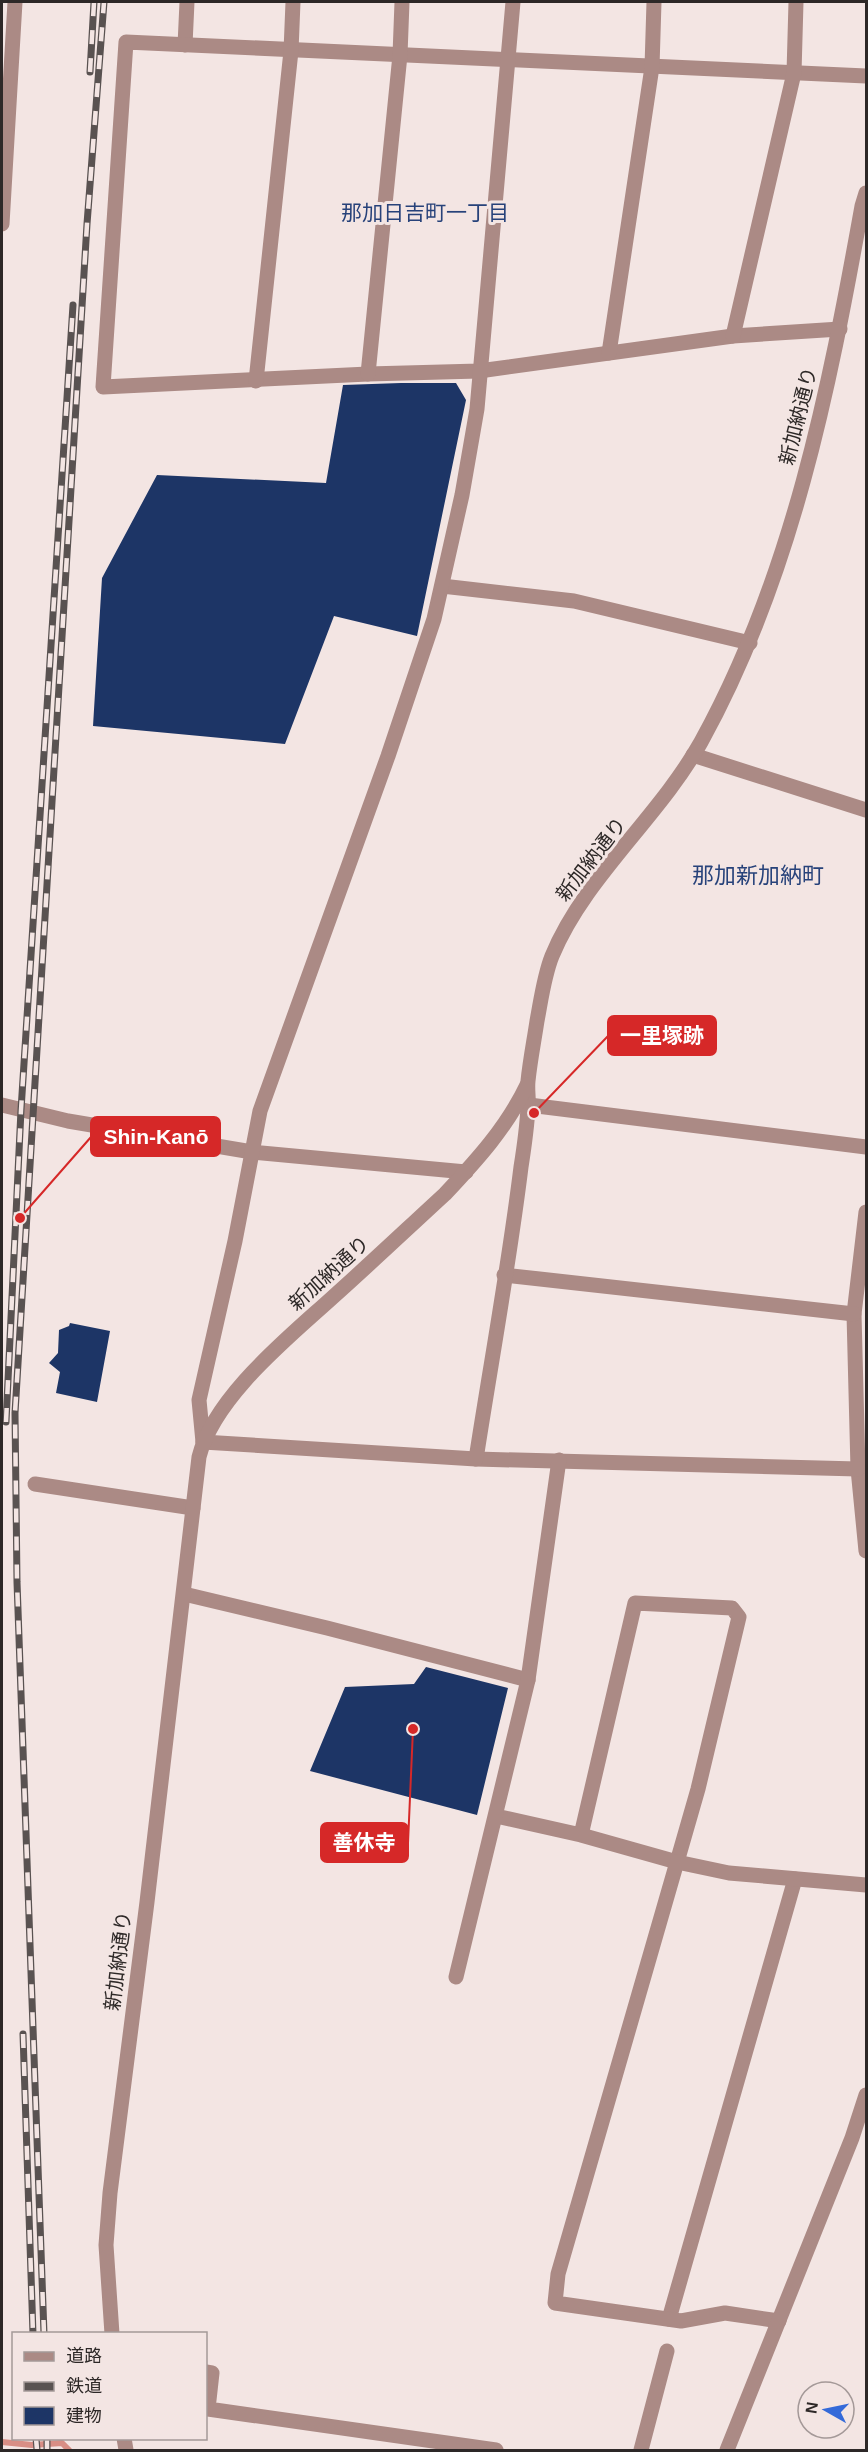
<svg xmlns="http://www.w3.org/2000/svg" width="868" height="2452" font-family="Helvetica,'Noto Sans JP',sans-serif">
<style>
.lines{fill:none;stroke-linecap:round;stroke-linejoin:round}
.stream{stroke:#d88e85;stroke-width:6}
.building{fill:#1d3566}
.minor{stroke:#ab8a85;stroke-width:15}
.rail-casing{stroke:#595251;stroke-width:7}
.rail{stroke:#f3e5e3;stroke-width:4.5;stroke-dasharray:14;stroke-linecap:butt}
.labels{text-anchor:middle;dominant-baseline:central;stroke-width:6;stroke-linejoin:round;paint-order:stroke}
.street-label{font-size:20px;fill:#2d2827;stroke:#f3e5e3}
.neighbourhood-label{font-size:21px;fill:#27427a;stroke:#f3e5e3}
.quarter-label{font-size:22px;fill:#27427a;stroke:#f3e5e3}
.leader{fill:none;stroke:#d62828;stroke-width:2}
.callout-dot{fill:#d62828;stroke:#f3e5e3;stroke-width:2}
.callout{fill:#d62828;stroke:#d62828;stroke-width:2}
.callout-label{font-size:21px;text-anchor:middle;font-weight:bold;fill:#fff}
</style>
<rect width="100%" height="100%" fill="#f3e5e3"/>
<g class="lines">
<polyline class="stream" points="2,2442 32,2445 62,2443 69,2450"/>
</g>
<g class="building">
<polygon points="401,383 456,383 466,400 417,636 334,616 285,744 93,726 102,578 157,475 326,483 343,385"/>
<polygon points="70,1323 110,1331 97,1402 56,1393 60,1372 49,1363 58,1353 59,1330 69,1326"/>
<polygon points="426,1667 508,1688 477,1815 310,1771 345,1687 414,1684"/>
</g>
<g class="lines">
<g class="minor">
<polyline points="185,45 187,2"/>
<polyline points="2,224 15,2"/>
<polyline points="840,329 733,336 479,371 368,374 103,387 126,42 866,76"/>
<polyline points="733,336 794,73 796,2"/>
<polyline points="609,353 652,67 654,2"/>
<polyline points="368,374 400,55 402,2"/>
<polyline points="256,381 291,51 293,2"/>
<polyline points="442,586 574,601 750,643"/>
<polyline points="693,755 866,810"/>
<polyline points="2,1105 68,1121 252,1152 466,1172"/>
<polyline points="529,1105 866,1147"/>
<polyline points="866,1212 854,1314 858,1469 866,1551"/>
<polyline points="504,1275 854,1314"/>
<polyline points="203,1442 199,1400 235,1241 260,1111 388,756 434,619 462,495 477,409 513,2"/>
<polyline points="203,1442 476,1459 858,1469"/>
<path d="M476,1459C491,1362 509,1265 521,1167C524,1148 527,1127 528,1107C529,1099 527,1090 528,1081C530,1061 534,1041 537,1021C541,1000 544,976 552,956C584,878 659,817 701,742C792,577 829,390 862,206L866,193"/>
<polyline points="35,1484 193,1508"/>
<polyline points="184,1594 327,1628 528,1680"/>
<polyline points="496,1816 581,1835 635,1603 732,1608 739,1617 698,1789 677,1862 581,1835"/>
<polyline points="456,1977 528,1680 559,1460"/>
<polyline points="669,2319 795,1879"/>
<polyline points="779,2321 725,2313 681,2321 555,2303 558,2274 677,1862 729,1873 866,1885"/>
<path d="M112,2334L106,2245L110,2193L147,1902L199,1457C214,1397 288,1338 333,1297C371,1263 408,1228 445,1194C477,1160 507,1127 527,1085"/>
<polyline points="206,2372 212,2373 208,2409 496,2450"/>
<polyline points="124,2438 126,2450"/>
<polyline points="641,2450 667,2351"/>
<polyline points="727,2450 852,2138 866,2095"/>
</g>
<g class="rail-casing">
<g id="rail">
<polyline points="90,72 94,2"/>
<polyline points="6,1422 21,1110 73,305"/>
<polyline points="23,2034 33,2334"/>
<polyline points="44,2334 17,1582 15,1413 87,224 104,2"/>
<polyline points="36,2438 37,2450"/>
<polyline points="47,2438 47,2450"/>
</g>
</g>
<use href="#rail" class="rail"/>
</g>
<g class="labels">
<g class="street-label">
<text transform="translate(798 416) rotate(-76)">新加納通り</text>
<text transform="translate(591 859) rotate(-52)">新加納通り</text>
<text transform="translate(329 1273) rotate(-42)">新加納通り</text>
<text transform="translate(118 1961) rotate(-83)">新加納通り</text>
</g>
<g class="neighbourhood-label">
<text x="425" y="212">那加日吉町一丁目</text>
</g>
<g class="quarter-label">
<text x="758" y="875">那加新加納町</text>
</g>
</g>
<path class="leader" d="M534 1113L608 1036M20 1218L91 1137M413 1729L408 1843"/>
<g class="callout-dot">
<circle cx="534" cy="1113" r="6"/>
<circle cx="20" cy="1218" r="6"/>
<circle cx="413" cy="1729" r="6"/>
</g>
<g class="callout">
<rect x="608" y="1016" width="108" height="39" rx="6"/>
<rect x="91" y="1117" width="129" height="39" rx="6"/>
<rect x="321" y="1823" width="87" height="39" rx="6"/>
</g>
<g class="callout-label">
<text x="662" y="1043">一里塚跡</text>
<text x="156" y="1144">Shin-Kanō</text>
<text x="364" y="1850">善休寺</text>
</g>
<rect width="868" height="2452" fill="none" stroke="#2d2827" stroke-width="6"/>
<rect x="12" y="2332" width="195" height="108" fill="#f3e5e3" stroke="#a49998" stroke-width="1.5"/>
<rect x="24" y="2352" width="30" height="9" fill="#ab8a85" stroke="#a49998" stroke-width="1.5"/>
<text x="66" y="2362" font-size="18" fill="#2d2827">道路</text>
<rect x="24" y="2382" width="30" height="9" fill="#595251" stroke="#a49998" stroke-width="1.5"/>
<text x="66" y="2392" font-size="18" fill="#2d2827">鉄道</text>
<rect x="24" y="2407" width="30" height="18" fill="#1d3566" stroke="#a49998" stroke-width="1.5"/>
<text x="66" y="2422" font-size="18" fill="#2d2827">建物</text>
<g transform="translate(826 2410) rotate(279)"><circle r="28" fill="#f3e5e3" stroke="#a49998" stroke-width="1.5"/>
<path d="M0-4.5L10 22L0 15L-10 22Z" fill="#346ad9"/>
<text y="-9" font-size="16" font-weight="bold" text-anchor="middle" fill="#2d2827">N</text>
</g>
</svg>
